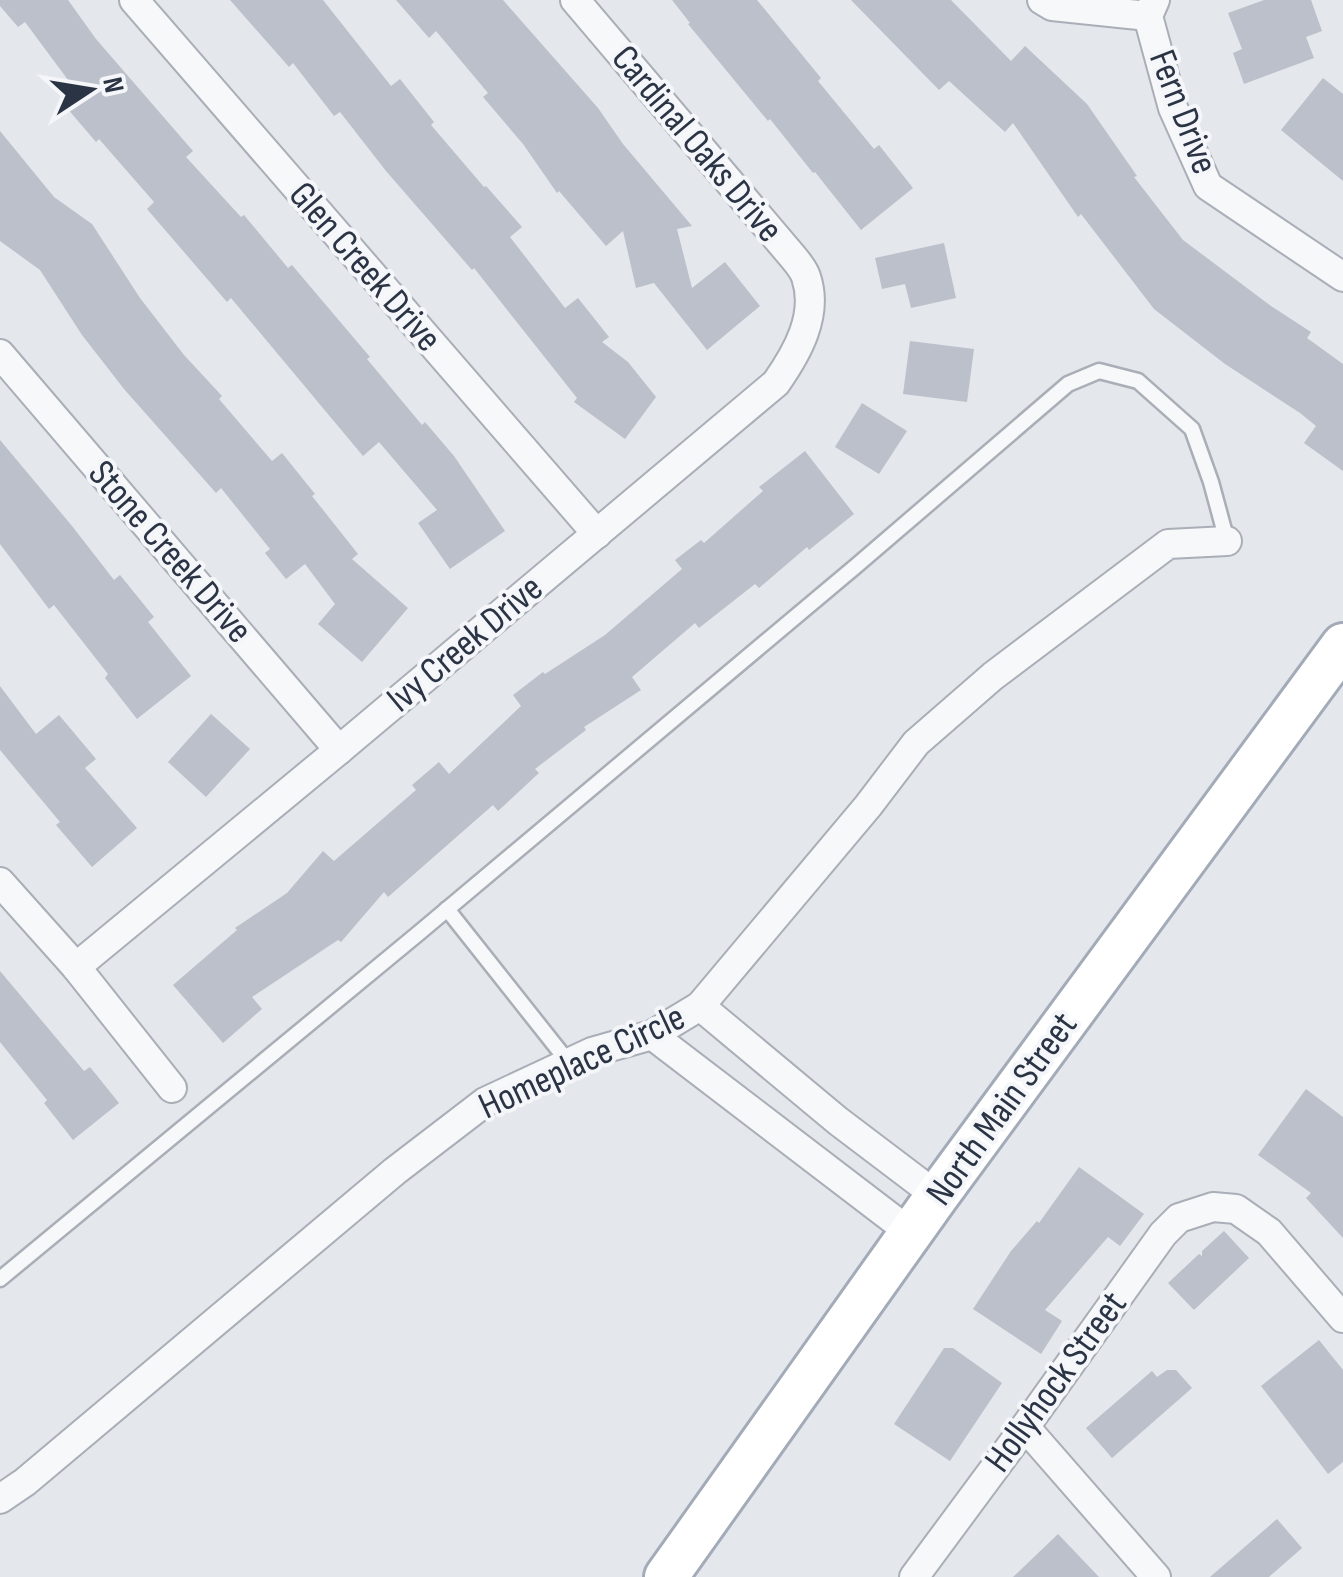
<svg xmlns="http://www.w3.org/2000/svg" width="1343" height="1577" font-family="'Sofia Sans Condensed',sans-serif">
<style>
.building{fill:#bbc0ca}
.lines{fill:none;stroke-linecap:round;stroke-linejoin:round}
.service-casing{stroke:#a9aeb7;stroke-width:19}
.minor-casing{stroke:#a9aeb7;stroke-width:32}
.primary-casing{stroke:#a3abb8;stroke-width:48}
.service{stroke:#f7f8fa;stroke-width:14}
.minor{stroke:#f7f8fa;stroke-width:28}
.primary{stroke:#fff;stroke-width:42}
.labels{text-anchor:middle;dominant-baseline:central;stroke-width:8;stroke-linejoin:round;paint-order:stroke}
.street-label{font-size:38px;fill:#2b3445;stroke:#f4f6f9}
</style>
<rect width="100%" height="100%" fill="#e4e7ec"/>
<g class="building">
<polygon points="0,0 68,0 96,39 193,151 186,157 241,217 244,215 288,268 292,265 370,357 367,359 422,425 425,422 454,456 505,531 450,569 418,523 437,510 379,442 363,456 231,298 227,302 147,209 154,202 99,139 96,142 60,100 74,88 25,22 18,27 0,6"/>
<polygon points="230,0 323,0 391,86 400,79 434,122 431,125 484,187 486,186 522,227 510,237 565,308 578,298 609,337 602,342 628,362 656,397 625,439 574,402 577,398 474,268 472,270 386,171 340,112 334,116 293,63 289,67"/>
<polygon points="396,0 503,0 598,108 623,144 692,226 677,229 692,288 725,262 760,306 707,350 654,283 636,288 623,231 606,246 559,191 557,193 523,144 483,97 488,93 436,31 429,38"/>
<polygon points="672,0 757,0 821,78 818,81 874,149 879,145 913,188 861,230 815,172 813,173 770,119 768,121 688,24 690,23"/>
<polygon points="851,0 951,0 1011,61 1025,46 1087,104 1137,176 1134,177 1183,240 1271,306 1311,332 1307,338 1343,364 1343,471 1304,443 1316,426 1300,413 1225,364 1154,309 1081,214 1078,217 1013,123 1005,132 949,81 939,90"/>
<polygon points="1264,0 1311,0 1322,31 1306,37 1314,58 1244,84 1233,53 1242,49 1228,13"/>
<polygon points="1323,78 1343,94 1343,181 1281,130"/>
<polygon points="0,131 54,197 92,224 140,298 184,355 222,396 219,399 272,461 282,453 315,494 312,496 358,554 352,559 408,608 362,662 318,624 335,604 305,564 286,579 265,553 270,549 221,488 216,493 124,389 82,335 40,270 0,241"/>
<polygon points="944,243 956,298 911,308 905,284 882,289 875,258"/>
<polygon points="910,341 974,349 967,402 903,394"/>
<polygon points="862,403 907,431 879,474 835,447"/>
<polygon points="0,440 72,526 114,580 120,575 154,617 148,622 191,676 137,719 105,678 108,674 54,605 49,609 0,544"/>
<polygon points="805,451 854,514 809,550 807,547 759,588 755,584 699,628 695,623 632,677 641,690 584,727 586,730 535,769 539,773 498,811 493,805 388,897 384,892 341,942 338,940 252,997 262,1009 223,1043 173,985 237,930 235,928 287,893 323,851 334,861 416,790 412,785 439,762 449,774 521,706 513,695 543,672 545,674 605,635 682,569 675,560 701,540 704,543 763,491 759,487"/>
<polygon points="0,686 36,734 59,715 96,759 85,768 137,828 92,867 56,825 60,822 0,750"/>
<polygon points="211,714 250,749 206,797 168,762"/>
<polygon points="0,971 84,1071 90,1067 119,1103 73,1140 44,1103 47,1100 0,1042"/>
<polygon points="1306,1089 1343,1117 1343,1238 1306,1198 1311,1193 1258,1155"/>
<polygon points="1079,1167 1144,1214 1120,1246 1108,1237 1045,1310 1062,1321 1041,1354 973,1309 1011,1251 1037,1221 1039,1223"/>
<polygon points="1224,1231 1249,1258 1194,1310 1168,1283 1199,1254 1202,1256 1202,1251"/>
<polygon points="1319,1340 1343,1370 1343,1462 1328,1474 1261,1386"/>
<polygon points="944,1348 953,1348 1002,1383 950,1461 894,1424"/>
<polygon points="1167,1370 1176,1370 1192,1388 1112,1458 1086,1428 1152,1371 1157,1377"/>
<polygon points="1277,1519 1302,1548 1269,1577 1210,1577"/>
<polygon points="1058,1534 1099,1577 1013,1577"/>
</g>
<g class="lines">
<g class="service-casing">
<g id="service">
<polyline points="447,909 569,1063"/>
<polyline points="0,1279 420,932 856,566 1068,384 1099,371 1138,381 1192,429 1211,482 1227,541"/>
</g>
</g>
<g class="minor-casing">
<g id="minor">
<polyline points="134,0 597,534"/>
<polyline points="1042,0 1052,6 1148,16"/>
<polyline points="1155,0 1148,16 1173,108 1208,186 1343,277"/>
<polyline points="0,354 339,750"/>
<polyline points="0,882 76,967 172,1088"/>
<path d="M76,967L339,750L776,383C797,353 819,315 806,277C804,270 798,263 793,257L575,0"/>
<polyline points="700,1006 838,1121 937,1196"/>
<polyline points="652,1035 911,1233"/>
<polyline points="1025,1427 1156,1577"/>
<polyline points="0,1499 25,1482 395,1171 485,1102 592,1052 652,1035 700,1006 868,806 916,743 993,676 1168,544 1227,541"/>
<polyline points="914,1577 1025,1427 1163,1234 1179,1218 1213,1207 1236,1209 1269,1232 1343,1318"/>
</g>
</g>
<g class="primary-casing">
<polyline id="primary" points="666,1577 937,1196 1343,645"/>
</g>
<use href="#service" class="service"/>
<use href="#minor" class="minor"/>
<use href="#primary" class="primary"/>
</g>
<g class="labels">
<g class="street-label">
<text transform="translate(1183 112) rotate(69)">Fern Drive</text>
<text transform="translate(697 144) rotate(50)">Cardinal Oaks Drive</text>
<text transform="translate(365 267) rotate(49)">Glen Creek Drive</text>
<text transform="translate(170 552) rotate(49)">Stone Creek Drive</text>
<text transform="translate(465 644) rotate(-40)">Ivy Creek Drive</text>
<text transform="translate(582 1062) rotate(-25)">Homeplace Circle</text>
<text transform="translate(1002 1109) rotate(-54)">North Main Street</text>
<text transform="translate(1056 1382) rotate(-54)">Hollyhock Street</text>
</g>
</g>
<g transform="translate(90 90) rotate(78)" stroke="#f4f6f9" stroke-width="8" paint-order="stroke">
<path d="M0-8L18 38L0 25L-18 38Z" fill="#2b3445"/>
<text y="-15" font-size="28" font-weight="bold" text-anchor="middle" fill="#2b3445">N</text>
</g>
</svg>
